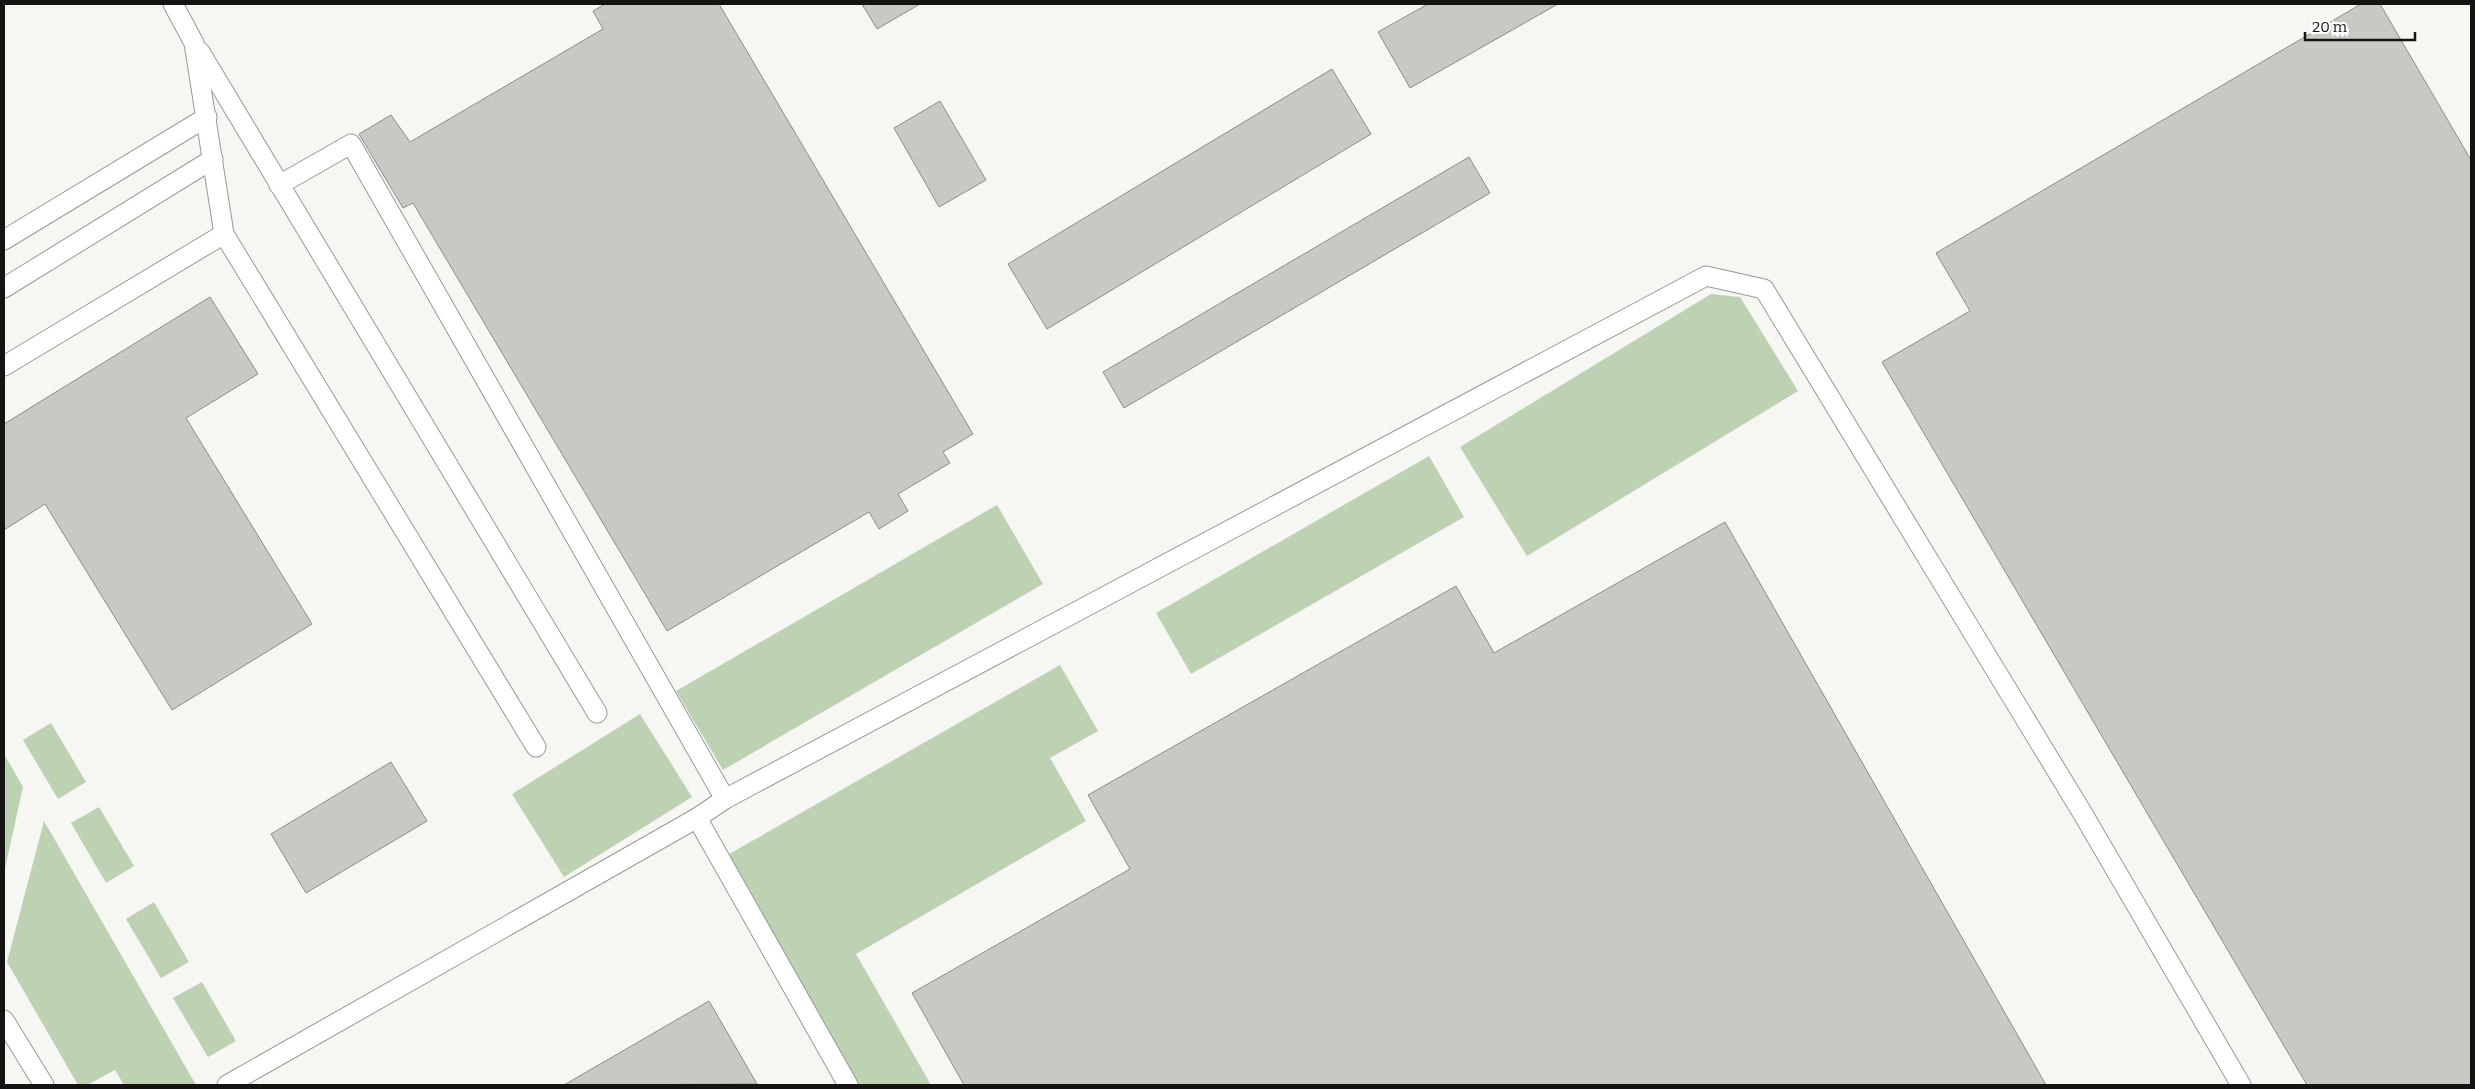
<svg xmlns="http://www.w3.org/2000/svg" width="2475" height="1089" font-family="Bitter,serif">
<style>
.green{fill:#bcd2b3}
.building{fill:#c9c8c5;stroke:#8d8c89}
.lines{fill:none;stroke-linecap:round;stroke-linejoin:round}
.lane-casing{stroke:#999996;stroke-width:21}
.lane{stroke:#fff;stroke-width:19}
</style>
<rect width="100%" height="100%" fill="#f6f6f2"/>
<g class="green">
<polygon points="1711,294 1740,297 1798,391 1527,556 1460,447"/>
<polygon points="1429,456 1464,517 1191,674 1156,613"/>
<polygon points="997,505 1043,584 723,770 676,691"/>
<polygon points="1060,665 1098,731 1050,758 1086,821 856,954 931,1085 855,1085 724,857"/>
<polygon points="640,714 692,797 564,877 512,794"/>
<polygon points="51,723 86,782 58,799 23,740"/>
<polygon points="4,754 23,787 4,873"/>
<polygon points="99,807 134,866 106,883 71,823"/>
<polygon points="44,821 196,1085 124,1085 115,1070 87,1085 78,1085 7,962"/>
<polygon points="154,902 189,962 161,978 126,919"/>
<polygon points="202,982 236,1041 208,1057 173,998"/>
</g>
<g class="building">
<polygon points="605,4 719,4 973,434 943,452 950,463 898,494 908,511 879,529 869,512 667,631 413,203 403,208 359,134 391,115 410,142 603,29 593,11"/>
<polygon points="862,4 920,4 877,29"/>
<polygon points="1428,4 1558,4 1410,88 1378,32"/>
<polygon points="2361,4 2380,4 2471,160 2471,1085 2307,1085 1882,362 1970,311 1936,253"/>
<polygon points="1332,69 1371,134 1047,329 1008,264"/>
<polygon points="940,101 986,180 939,207 894,128"/>
<polygon points="1469,157 1490,193 1124,408 1103,372"/>
<polygon points="210,297 258,374 186,418 312,624 172,710 45,504 4,530 4,424"/>
<polygon points="1725,522 2046,1085 964,1085 912,993 1130,869 1088,795 1456,586 1494,653"/>
<polygon points="391,762 427,821 306,893 271,834"/>
<polygon points="709,1001 757,1084 564,1085"/>
</g>
<g class="lines">
<g class="lane-casing">
<g id="lane">
<polyline points="173,4 194,43 224,234 536,747"/>
<polyline points="200,52 597,713"/>
<polyline points="279,185 351,144 725,799"/>
<polyline points="4,240 207,117"/>
<polyline points="4,288 213,159"/>
<polyline points="4,366 224,234"/>
<polyline points="697,818 848,1085"/>
<polyline points="4,1020 44,1085"/>
<polyline points="227,1085 697,818 725,799 1706,276 1764,289 2083,814 2241,1085"/>
</g>
</g>
<use href="#lane" class="lane"/>
</g>
<rect width="2475" height="1089" fill="none" stroke="#151413" stroke-width="10"/>
<path d="M2305 32v8h110v-8" fill="none" stroke="#151413" stroke-width="2.5"/>
<text x="2312" y="32" font-size="15" fill="#151413" stroke="#ffffff" stroke-width="4" paint-order="stroke">20 m</text>
</svg>
